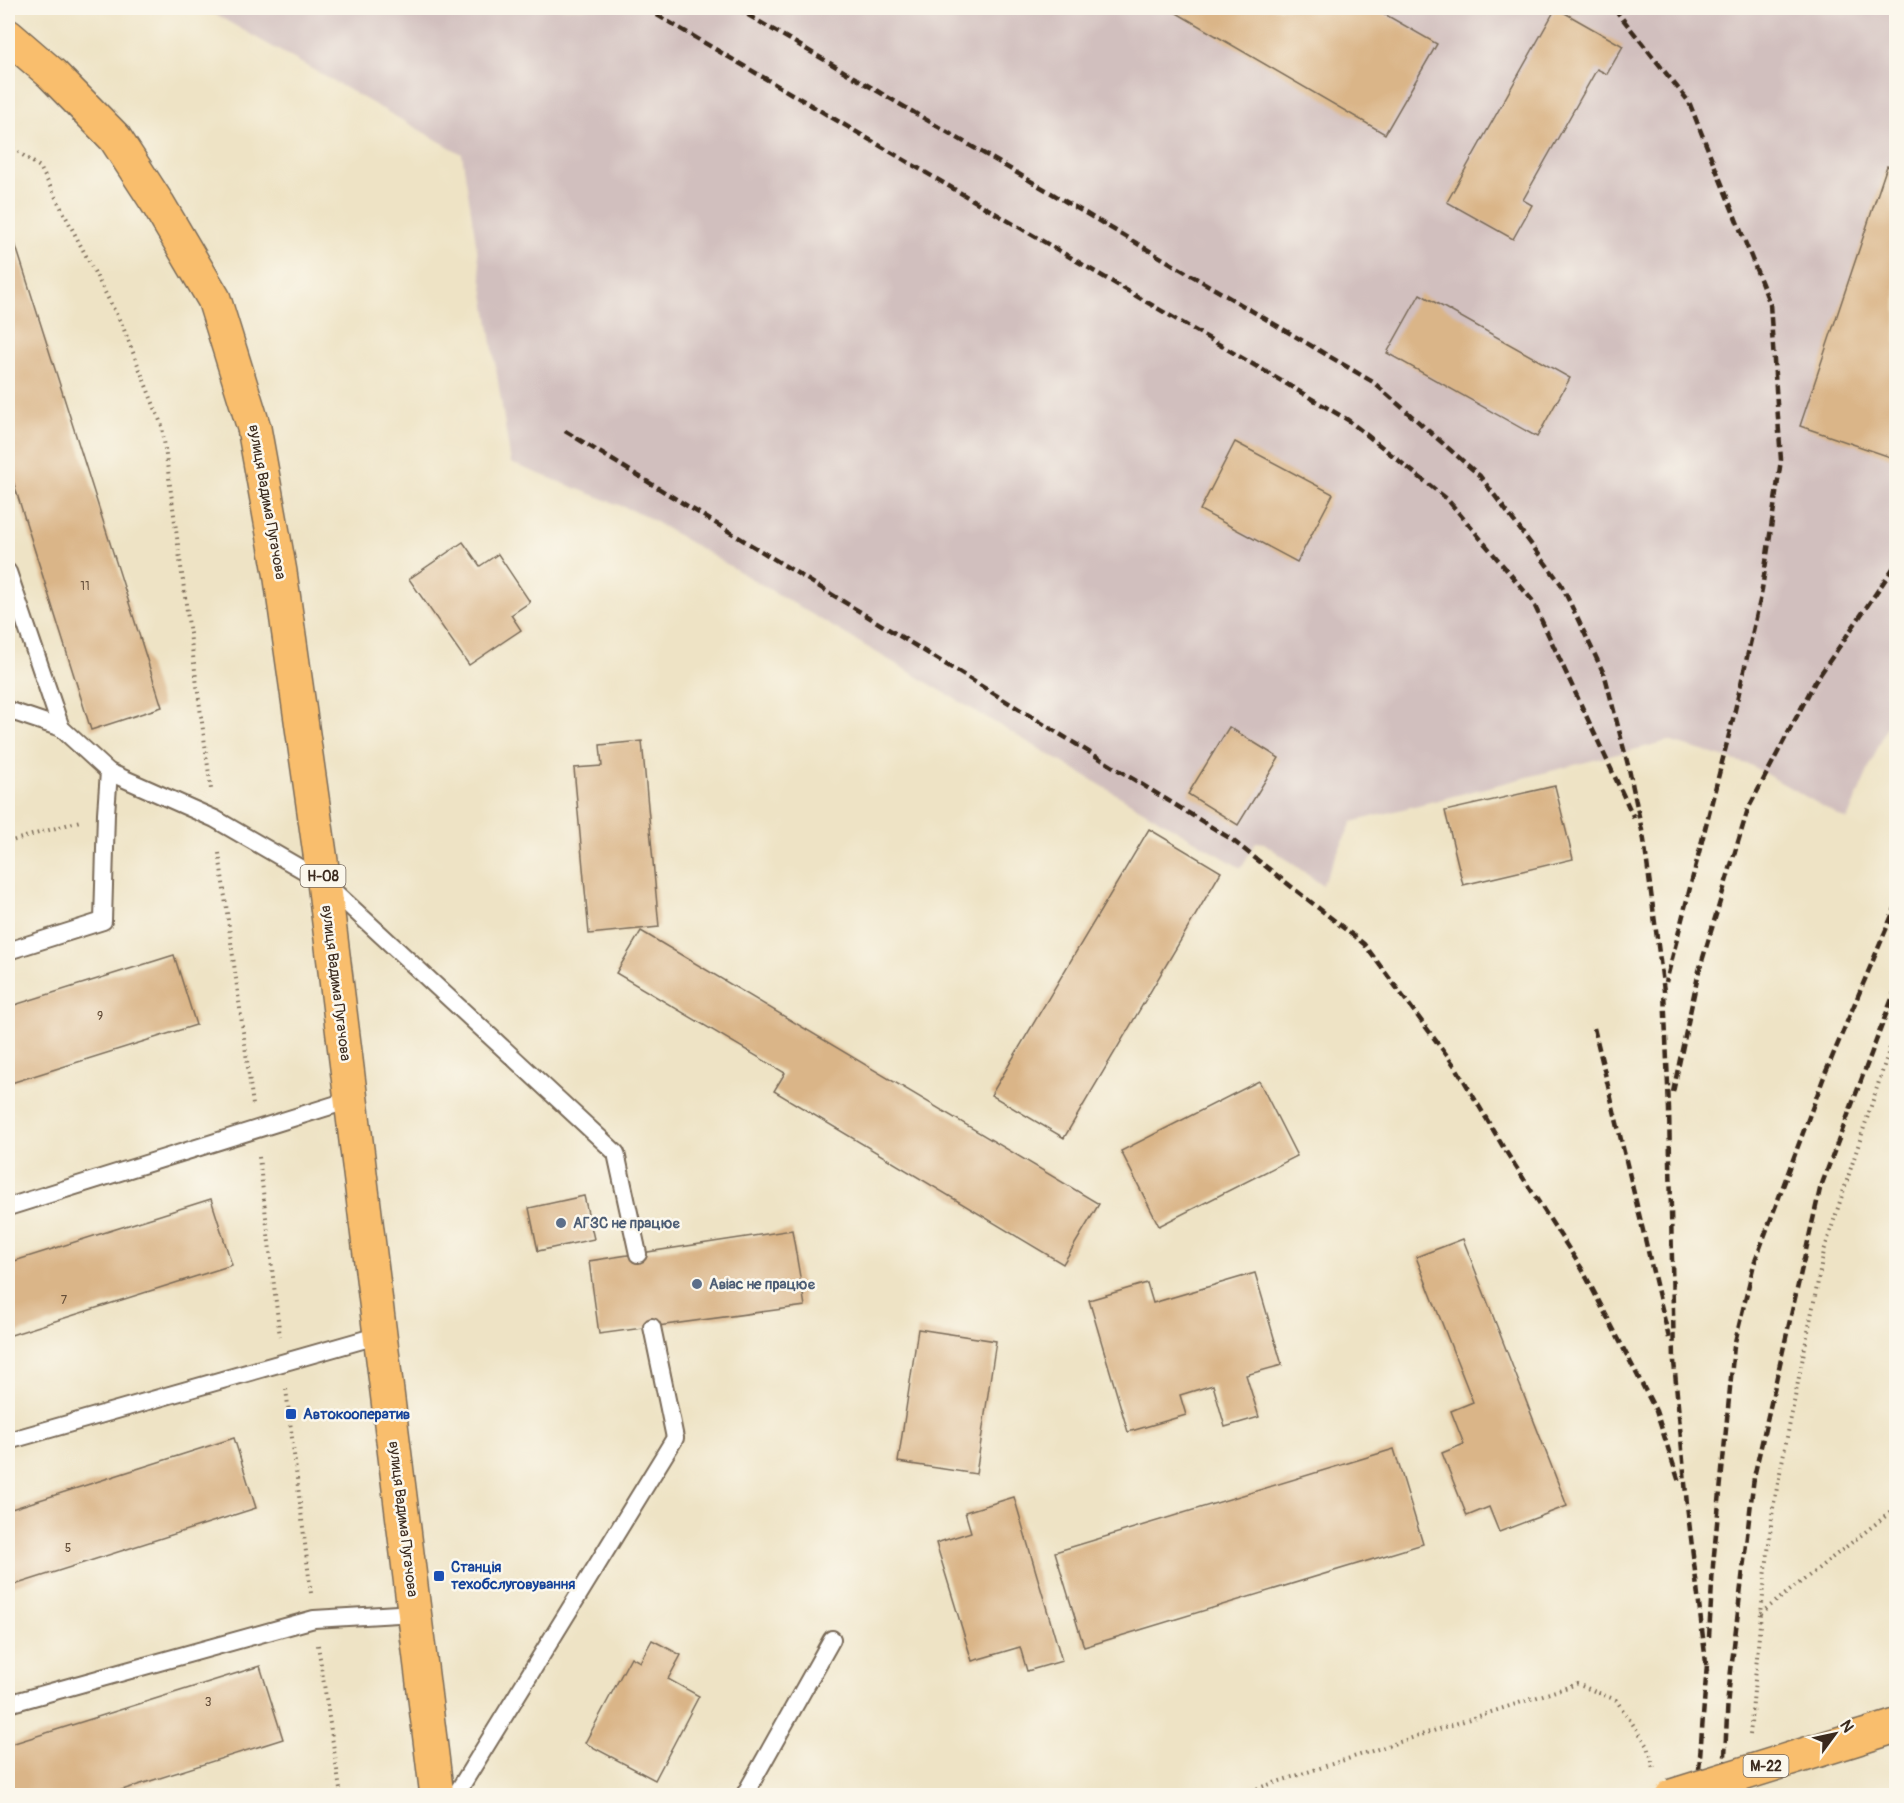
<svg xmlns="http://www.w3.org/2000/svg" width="1904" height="1803" font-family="Pangolin,sans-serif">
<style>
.industrial{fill:#d1bfbe}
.building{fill:#dab588}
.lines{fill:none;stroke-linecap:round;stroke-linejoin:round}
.service-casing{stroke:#7a6b58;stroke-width:20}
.primary-casing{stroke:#7a6b58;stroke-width:36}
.trunk-casing{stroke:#7a6b58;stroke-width:36}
.path{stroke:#7a6b58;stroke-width:4;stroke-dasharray:1.5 4.5;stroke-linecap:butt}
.service{stroke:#fff;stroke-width:16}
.primary{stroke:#f9be6d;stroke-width:33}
.trunk{stroke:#f9be6d;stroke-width:33}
.rail{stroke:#3b2a1e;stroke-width:4.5;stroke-dasharray:9 4.5;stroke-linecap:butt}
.trunk-bridge-casing{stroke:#7a6b58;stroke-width:36;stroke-linecap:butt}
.trunk-bridge{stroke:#f9be6d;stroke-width:33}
.service-dot{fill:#5c6f8a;stroke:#fbf7ec;stroke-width:2}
.transit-dot{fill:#1a4fb4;stroke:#fbf7ec;stroke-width:2}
.labels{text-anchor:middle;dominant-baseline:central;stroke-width:5;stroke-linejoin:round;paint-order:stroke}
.number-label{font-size:12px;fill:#634d38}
.shield{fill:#fbf7ec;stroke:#75685c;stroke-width:1.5}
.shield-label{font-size:14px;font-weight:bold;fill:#3b2a1e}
.street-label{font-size:15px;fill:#3b2a1e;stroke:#fbf7ec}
.service-label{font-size:15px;font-weight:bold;fill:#4e5e75;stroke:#fbf7ec;text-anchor:start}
.transit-label{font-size:15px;font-weight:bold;fill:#164399;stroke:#fbf7ec;text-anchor:start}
</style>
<rect width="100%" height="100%" fill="#fbf7ec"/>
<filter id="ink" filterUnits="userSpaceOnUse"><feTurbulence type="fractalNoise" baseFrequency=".0167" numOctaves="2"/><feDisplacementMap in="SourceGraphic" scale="12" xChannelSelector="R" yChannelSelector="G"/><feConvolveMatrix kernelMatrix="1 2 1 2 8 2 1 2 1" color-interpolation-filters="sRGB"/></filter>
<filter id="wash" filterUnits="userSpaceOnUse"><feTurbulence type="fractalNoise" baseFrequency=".008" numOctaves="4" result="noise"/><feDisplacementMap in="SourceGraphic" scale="24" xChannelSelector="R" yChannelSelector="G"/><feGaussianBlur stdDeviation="1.35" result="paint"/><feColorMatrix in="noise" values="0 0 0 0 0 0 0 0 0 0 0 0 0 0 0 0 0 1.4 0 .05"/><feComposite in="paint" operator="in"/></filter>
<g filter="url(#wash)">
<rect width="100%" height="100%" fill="#eee3c5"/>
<polygon class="industrial" points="204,8 1896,8 1896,705 1847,820 1750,765 1668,741 1352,822 1322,885 1264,843 1256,842 1241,868 642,514 511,463 462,154"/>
<g id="blocks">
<g class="building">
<polygon points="1168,8 1374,8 1437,44 1385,134"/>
<polygon points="1556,8 1623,46 1607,74 1597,69 1523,200 1532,205 1513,239 1447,202"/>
<polygon points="1887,166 1896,169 1896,459 1800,426"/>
<polygon points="8,221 162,707 91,730 8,465"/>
<polygon points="1420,294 1570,378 1537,437 1387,353"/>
<polygon points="1235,442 1333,494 1297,562 1200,510"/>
<polygon points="463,542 480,566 498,554 530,602 511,615 521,630 469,665 409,579"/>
<polygon points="1229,727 1279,758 1238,825 1188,794"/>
<polygon points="642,741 659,927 589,934 574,768 602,766 600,745"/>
<polygon points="1555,786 1573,859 1463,885 1445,811"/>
<polygon points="1149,829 1221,872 1064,1138 991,1095"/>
<polygon points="641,931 1099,1204 1063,1264 774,1091 785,1073 616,973"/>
<polygon points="174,955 196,1025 8,1084 8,1007"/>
<polygon points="1259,1081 1297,1156 1159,1226 1121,1151"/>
<polygon points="584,1196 594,1239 538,1251 529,1208"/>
<polygon points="211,1199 232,1265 8,1336 8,1263"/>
<polygon points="792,1230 805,1306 599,1334 589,1261"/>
<polygon points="1463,1239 1567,1506 1499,1532 1489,1507 1467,1516 1442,1453 1464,1444 1451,1411 1473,1402 1416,1257"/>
<polygon points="1255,1273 1282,1365 1246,1375 1259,1417 1225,1427 1213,1385 1180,1395 1186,1415 1128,1432 1089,1300 1147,1283 1153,1303"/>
<polygon points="918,1329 996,1341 976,1474 898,1462"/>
<polygon points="234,1438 256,1508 8,1587 8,1510"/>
<polygon points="1394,1449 1423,1544 1084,1647 1055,1552"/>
<polygon points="1014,1497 1062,1661 1027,1671 1020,1647 972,1661 936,1543 971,1532 965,1512"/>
<polygon points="652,1640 681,1655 668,1679 699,1696 655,1780 585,1743 631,1657 640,1662"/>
<polygon points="260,1666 283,1739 103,1796 8,1796 8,1745"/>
</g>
</g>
</g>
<g filter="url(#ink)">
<use href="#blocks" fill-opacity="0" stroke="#7a6b58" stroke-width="1.5"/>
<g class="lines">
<g class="service-casing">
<g id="service">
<polyline points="8,572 61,728"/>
<polyline points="8,710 61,728 109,772 215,819 324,882 616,1153 638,1254"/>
<polyline points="8,951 103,921 106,813 109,772"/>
<polyline points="8,1207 350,1100"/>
<polyline points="8,1441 380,1335"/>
<polyline points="8,1704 314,1619 415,1613"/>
<polyline points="455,1796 675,1438 652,1327"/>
<polyline points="744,1796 832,1639"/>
</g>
</g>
<g class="primary-casing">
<polyline id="primary" points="8,36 52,74 115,138 158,204 214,299 254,428 280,572 324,882 437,1796"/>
</g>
<g class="trunk-casing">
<polyline id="trunk" points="1861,1737 1896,1726"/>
</g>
<g class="path">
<polyline points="8,145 40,167 123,327 162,426 211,789"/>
<polyline points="8,842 80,821"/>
<polyline points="219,853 253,1105"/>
<polyline points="259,1157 280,1337"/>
<polyline points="286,1389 311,1593"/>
<polyline points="1761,1613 1896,1508"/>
<polyline points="318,1645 341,1796"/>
<polyline points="1750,1735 1761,1613 1773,1508 1824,1251 1896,1029"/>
<polyline points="1234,1796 1577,1684 1616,1700 1648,1746 1654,1769"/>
</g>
<use href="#service" class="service"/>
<use href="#primary" class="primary"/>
<use href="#trunk" class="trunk"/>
<g class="rail">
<polyline points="645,8 1348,420 1447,499 1532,600 1634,818"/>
<polyline points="736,8 1373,382 1480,476 1561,584 1605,676 1629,769 1644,840 1664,991 1669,1109 1674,1361 1687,1505 1707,1671"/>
<polyline points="1614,8 1689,102 1770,304 1781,460 1761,596 1732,723 1666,982"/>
<polyline points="565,431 1231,839 1364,944 1457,1069 1505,1150 1582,1269 1656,1411 1679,1482"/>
<polyline points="1594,1028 1669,1338"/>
<polyline points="1673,1092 1699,971 1748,809 1815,682 1896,564"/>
<polyline points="1709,1637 1713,1565 1734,1346 1754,1264 1825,1074 1896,906"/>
<polyline points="1697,1796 1707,1664"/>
<polyline points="1723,1796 1728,1696 1754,1477 1820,1189 1896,988"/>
</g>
<g class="trunk-bridge-casing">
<polyline id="trunk-bridge" points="1672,1796 1861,1737"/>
</g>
<use href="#trunk-bridge" class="trunk-bridge"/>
</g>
</g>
<g class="service-dot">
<circle cx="561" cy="1223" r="6"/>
<circle cx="697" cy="1284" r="6"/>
</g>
<g class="transit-dot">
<rect x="285" y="1408" width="12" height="12" rx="3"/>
<rect x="433" y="1570" width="12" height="12" rx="3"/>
</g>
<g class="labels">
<g class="number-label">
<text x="85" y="586">11</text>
<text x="100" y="1016">9</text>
<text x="64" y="1300">7</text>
<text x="68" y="1548">5</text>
<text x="208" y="1702">3</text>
</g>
<g class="shield">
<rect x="300.5" y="865" width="45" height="22" rx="4.5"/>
<rect x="1743.5" y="1755" width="45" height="22" rx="4.5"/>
</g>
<g class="shield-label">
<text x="323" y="876">Н-08</text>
<text x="1766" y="1766">М-22</text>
</g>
<g class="street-label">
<text transform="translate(267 502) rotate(80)">вулиця Вадима Пугачова</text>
<text transform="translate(336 983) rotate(83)">вулиця Вадима Пугачова</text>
<text transform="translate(403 1519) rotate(83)">вулиця Вадима Пугачова</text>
</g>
<g class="service-label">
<text x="573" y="1223">АГЗС не працює</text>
<text x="709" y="1284">Авіас не працює</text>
</g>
<g class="transit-label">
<text x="303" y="1414">Автокооператив</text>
<text x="451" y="1567">Станція<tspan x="451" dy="17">техобслуговування</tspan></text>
</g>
</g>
<rect width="1904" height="1803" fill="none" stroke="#fbf7ec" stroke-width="30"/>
<g transform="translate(1835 1734) rotate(57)" stroke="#fbf7ec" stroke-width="4.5" paint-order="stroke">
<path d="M0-4.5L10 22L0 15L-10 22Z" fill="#3b2a1e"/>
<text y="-9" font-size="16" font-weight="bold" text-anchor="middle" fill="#3b2a1e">N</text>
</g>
</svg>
